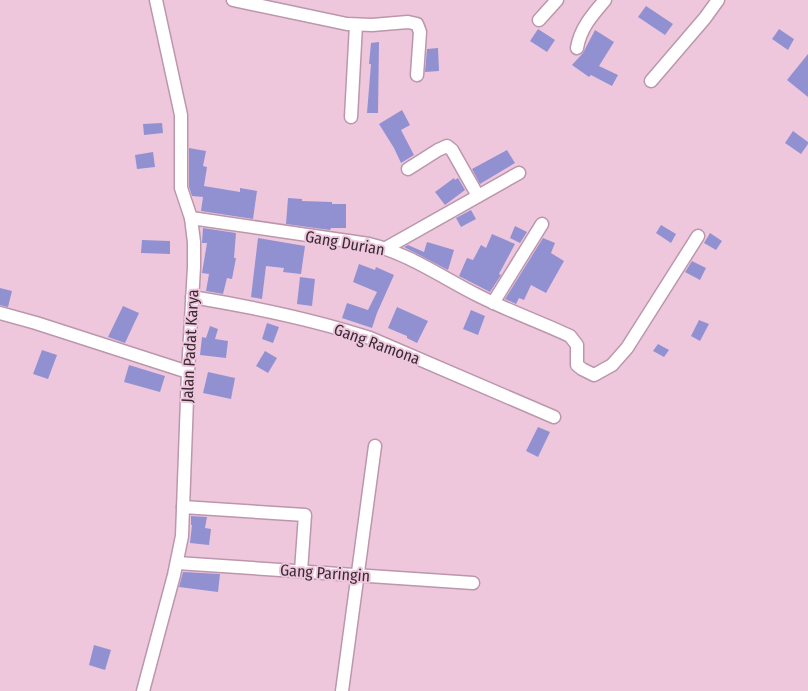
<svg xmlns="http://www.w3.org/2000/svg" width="808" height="691" font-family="'Fira Sans Condensed',sans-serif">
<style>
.building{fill:#9191d2}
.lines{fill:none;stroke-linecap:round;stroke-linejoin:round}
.minor-casing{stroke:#bc97ac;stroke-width:15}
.minor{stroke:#fff;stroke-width:12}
.labels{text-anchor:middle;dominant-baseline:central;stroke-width:4;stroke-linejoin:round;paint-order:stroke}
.street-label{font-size:16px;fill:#392a33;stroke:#eec7dd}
</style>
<rect width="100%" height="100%" fill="#eec7dd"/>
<g class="building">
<polygon points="646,6 673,24 665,35 638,17"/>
<polygon points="538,29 555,40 547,52 530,41"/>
<polygon points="779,29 794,39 788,50 772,39"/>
<polygon points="595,30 614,42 599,66 618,75 612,86 591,75 589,77 572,65 583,53"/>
<polygon points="379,42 378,113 367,113 371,64 369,64 371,43"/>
<polygon points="438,48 439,71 425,72 427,49"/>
<polygon points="808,54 808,97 787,80"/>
<polygon points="402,110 410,125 401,130 414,155 401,163 394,148 379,124"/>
<polygon points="162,123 163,133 144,135 143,124"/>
<polygon points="793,131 808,142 808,144 801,154 785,143"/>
<polygon points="189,148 206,151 203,166 207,167 204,186 240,192 240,188 257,191 253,219 201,211 203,197 192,196 189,187"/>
<polygon points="507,150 515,163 480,184 472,169"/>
<polygon points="153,152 155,167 137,169 135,155"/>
<polygon points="454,178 455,180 458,178 465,190 445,205 435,192"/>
<polygon points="288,198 302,199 302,201 332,202 332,204 346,204 346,228 331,228 330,230 286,224"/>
<polygon points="471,210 476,219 461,227 456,218"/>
<polygon points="661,225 676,234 671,243 656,233"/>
<polygon points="515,226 527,232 520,243 510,238"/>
<polygon points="203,228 236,233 234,258 236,258 232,279 227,278 223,294 206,291 209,274 202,273 207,243 202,243"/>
<polygon points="710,233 722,241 716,250 704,243"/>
<polygon points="492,234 515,244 499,274 501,275 490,292 459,276 467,258 473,260 481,245 486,248"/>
<polygon points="258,238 305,246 301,274 283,272 284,268 266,266 262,299 251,297"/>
<polygon points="543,238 555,243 551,253 564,261 546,293 531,285 524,300 519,298 516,304 505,299"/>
<polygon points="142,240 170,241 170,254 141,253"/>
<polygon points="427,242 454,250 448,270 404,247 408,245 424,252"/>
<polygon points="692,261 706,268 700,280 685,272"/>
<polygon points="359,264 375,270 376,267 394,275 377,313 372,328 342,318 347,303 368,310 377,292 353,282"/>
<polygon points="300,277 315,279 312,306 297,304"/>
<polygon points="0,288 12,291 8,307 0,305"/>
<polygon points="123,306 139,313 125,343 108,337"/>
<polygon points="397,307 428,321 417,343 407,338 407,336 388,328"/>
<polygon points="471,310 485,316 478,335 463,329"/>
<polygon points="699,320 709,324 700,341 691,336"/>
<polygon points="267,323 279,327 273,343 262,339"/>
<polygon points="210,326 218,329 215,339 228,341 226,358 200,355 202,337 206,338"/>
<polygon points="658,344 669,350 664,357 653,351"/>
<polygon points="42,350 57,355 48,379 33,374"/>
<polygon points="265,351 277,358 268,373 256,366"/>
<polygon points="129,365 165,376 160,392 124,382"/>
<polygon points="208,372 235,378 231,399 203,393"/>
<polygon points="538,427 550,432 538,457 526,451"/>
<polygon points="191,516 207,517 205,528 211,529 209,545 190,543 192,525 191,525"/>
<polygon points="183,572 220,574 218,592 179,587"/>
<polygon points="94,645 111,650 105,670 89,665"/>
</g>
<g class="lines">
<g class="minor-casing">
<g id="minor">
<polyline points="233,0 347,24 372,25 408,22 417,24 420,32 417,75"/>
<polyline points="539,20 557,0"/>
<path d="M577,48C580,29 592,15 605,0"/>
<polyline points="651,81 705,18 718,0"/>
<polyline points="351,117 356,25"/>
<polyline points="408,169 438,150 447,146 452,150 478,196"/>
<path d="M191,218L369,244C408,253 443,278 479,296C509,311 540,322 570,336L577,345V365L582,369L594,375L612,365L627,348L698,236"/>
<polyline points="386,248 519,173"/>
<path d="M192,297C253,307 312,319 370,338L554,417"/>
<polyline points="493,303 542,224"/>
<polyline points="0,313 36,323 188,372"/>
<polyline points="183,507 305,515 301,571"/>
<polyline points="177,563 473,583"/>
<polyline points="143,691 174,575 182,536 188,372 194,267 194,242 191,218 181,188 181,115 156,0"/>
<polyline points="342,691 375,446"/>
</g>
</g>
<use href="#minor" class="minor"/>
</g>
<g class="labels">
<g class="street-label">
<text transform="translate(345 243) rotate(10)">Gang Durian</text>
<text transform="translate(377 344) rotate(20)">Gang Ramona</text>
<text transform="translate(190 346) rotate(-87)">Jalan Padat Karya</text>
<text transform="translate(325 573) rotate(4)">Gang Paringin</text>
</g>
</g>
</svg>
